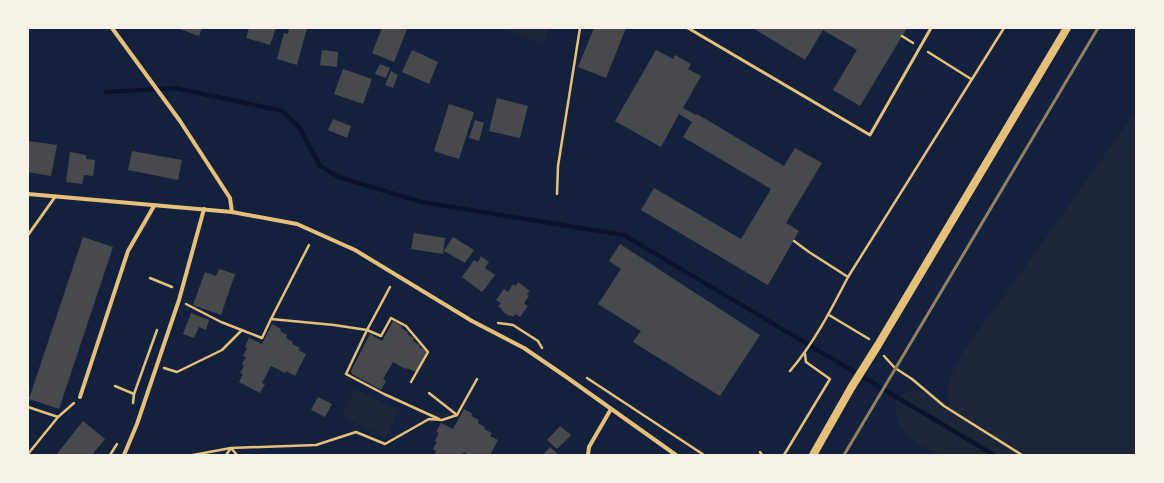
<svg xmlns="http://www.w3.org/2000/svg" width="1164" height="483" font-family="Literata,serif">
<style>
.green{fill:#1d2539}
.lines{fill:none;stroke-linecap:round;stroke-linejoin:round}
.stream{stroke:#0b132b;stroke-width:4.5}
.building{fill:#48494c}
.path{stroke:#e5c07b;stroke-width:2.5}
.service{stroke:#e5c07b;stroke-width:3}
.minor{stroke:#e5c07b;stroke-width:4}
.secondary{stroke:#e5c07b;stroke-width:8}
.rail{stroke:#918062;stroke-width:3}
</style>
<rect width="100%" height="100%" fill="#14213d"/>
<g class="green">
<polygon points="504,28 549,28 544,45"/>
<path d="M1136,111V455H940C933,451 924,448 918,444C905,434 887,414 899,398C903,393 911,389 918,390C927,392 942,402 951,405C948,399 946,393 948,385C957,352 989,319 1008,291C1051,231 1093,171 1136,111Z"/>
<polygon points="355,389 399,411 385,438 342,416"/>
</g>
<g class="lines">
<polyline class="stream" points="106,92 176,88 282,111 299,127 320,166 339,177 421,202 624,235 994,455"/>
</g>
<g class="building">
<polygon points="177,28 202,28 199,36"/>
<polygon points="249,28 276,28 270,45 246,38"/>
<polygon points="289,28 307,28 297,65 277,59 284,33 288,34"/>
<polygon points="382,28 407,29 394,62 372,53"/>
<polygon points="594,28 626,28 606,78 578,67"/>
<polygon points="753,28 907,28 860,106 833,90 857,50 823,30 805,60"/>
<polygon points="322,50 338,52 337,67 320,65"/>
<polygon points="412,50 438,62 429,84 402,72"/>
<polygon points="656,50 673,59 675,55 691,64 688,69 701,76 683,108 696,115 697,114 784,166 795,148 822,163 786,223 799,231 768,285 641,210 654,188 741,239 771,189 683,137 692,122 679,114 661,147 615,121"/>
<polygon points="380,64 390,68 386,78 375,74"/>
<polygon points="343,69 372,79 363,104 334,94"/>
<polygon points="391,71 398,75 393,88 385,85"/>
<polygon points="497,98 528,106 520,138 489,131"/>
<polygon points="449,104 474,112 459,159 434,151"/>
<polygon points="333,119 351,126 347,138 328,130"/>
<polygon points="475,120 484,123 479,141 469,138"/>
<polygon points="28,141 57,145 51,176 28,172"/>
<polygon points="132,151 182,160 178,180 128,170"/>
<polygon points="70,152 86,155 86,159 95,160 93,176 84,175 82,184 66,182"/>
<polygon points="414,233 445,238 443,254 411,249"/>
<polygon points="83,237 113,247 59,409 29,399"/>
<polygon points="453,237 474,250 465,263 444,251"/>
<polygon points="620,244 760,335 720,396 633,342 641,331 598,304 621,269 609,261"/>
<polygon points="481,256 489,262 485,268 495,275 482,292 462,277 474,260 478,262"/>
<polygon points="219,269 235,274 221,315 193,305 205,272 216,276"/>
<polygon points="518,282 530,291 527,294 529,296 524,303 528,306 520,317 515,314 513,317 510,315 509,316 501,310 502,309 498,306 501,303 496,300 504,289 508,292 513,284 516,286"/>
<polygon points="191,313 209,320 206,330 199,327 194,338 183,334"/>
<polygon points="393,321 402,326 401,328 408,332 407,334 414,338 413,341 420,345 419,347 427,351 416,372 407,368 406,369 393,362 383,379 386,381 381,390 352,374 351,371 370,334 382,341"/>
<polygon points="272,324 281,329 280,331 287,335 286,338 293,342 292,344 300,348 298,350 306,354 295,376 286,371 285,373 271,366 262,383 265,384 260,393 239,382 243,374 240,373 244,366 242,364 246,357 243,356 247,348 245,347 249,338 262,344"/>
<polygon points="318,397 332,404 325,417 311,410"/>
<polygon points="464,409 473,414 471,416 479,420 478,423 485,427 484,429 492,433 490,436 498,440 490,455 469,455 464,452 462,455 434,455 436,451 433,449 437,442 435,441 439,433 436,432 441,423 453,429"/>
<polygon points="83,421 105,439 92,455 56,455"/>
<polygon points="560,426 571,435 557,449 547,440"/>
<polygon points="550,447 559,455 543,455"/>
</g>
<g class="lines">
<g class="path">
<polyline points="902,36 913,43"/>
<polyline points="928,52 971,79"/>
<polyline points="557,194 558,166 580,28"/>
<polyline points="794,241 809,252 848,277"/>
<polyline points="150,278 172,287"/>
<polyline points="186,304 221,322 262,338 271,319 334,325 367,330 390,287"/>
<polyline points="829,315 869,339"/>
<polyline points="271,319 309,245"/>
<polyline points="498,323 513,325 538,341 542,348"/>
<polyline points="884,356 895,368 912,379 944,406 1022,455"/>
<polyline points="164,368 177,372 222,350 242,330"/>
<path d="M790,371C814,343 831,310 848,277L1004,28"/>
<polyline points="587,378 704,455"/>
<polyline points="411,382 428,352 406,326 391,318 381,336 367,330 346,374 384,394 439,419"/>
<polyline points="115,386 134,394"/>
<polyline points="429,393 457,415"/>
<polyline points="133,403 134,394 157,330"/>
<polyline points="28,407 58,417 74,403"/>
<polyline points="760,452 762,455"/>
<polyline points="28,454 58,417"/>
<polyline points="110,455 117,444"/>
<polyline points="193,455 231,448 316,445 356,432 385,444 429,419 442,420 457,415 477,379"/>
<polyline points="226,455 231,448 237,455"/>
<polyline points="784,455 830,379 806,362 805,354"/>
</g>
<g class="service">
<polyline points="688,28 870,135 931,28"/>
<polyline points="28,235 55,197"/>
</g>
<g class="minor">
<polyline points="112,28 180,121 230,198 232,212"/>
<polyline points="28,194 232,212 297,224 355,250 472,321 524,348 565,376 676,455"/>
<polyline points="80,397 128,251 154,206"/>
<polyline points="124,455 137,424 179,300 204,209"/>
<polyline points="588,455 589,447 611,409"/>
</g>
<polyline class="secondary" points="813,455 851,388 878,345 1067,28"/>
<polyline class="rail" points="844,455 1098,28"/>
</g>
<rect width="1164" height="483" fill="none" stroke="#f6f1e7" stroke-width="58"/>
</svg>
